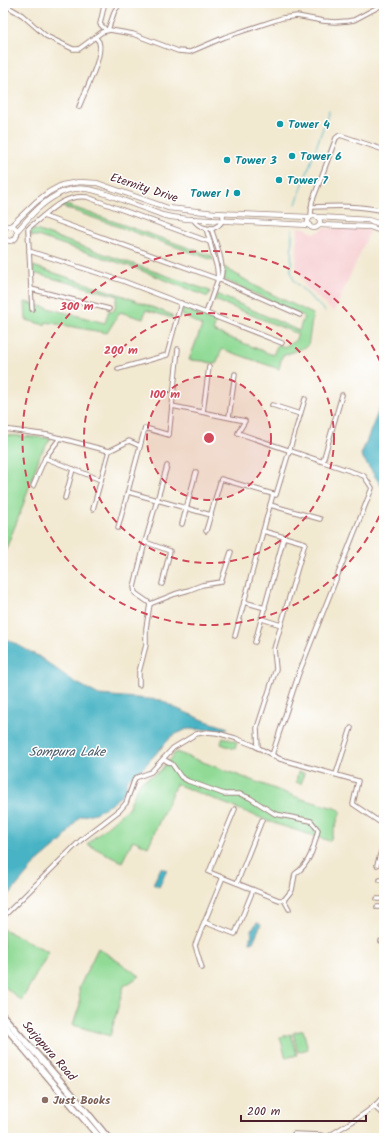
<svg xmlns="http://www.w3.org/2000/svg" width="387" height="1141" font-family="Kalam,sans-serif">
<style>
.built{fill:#f7cfd1}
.green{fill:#90da95;stroke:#6d7c60}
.water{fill:#47b3c4;stroke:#486978}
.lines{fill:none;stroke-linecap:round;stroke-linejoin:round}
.stream{stroke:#47b3c4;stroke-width:1}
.street-casing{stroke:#9e847e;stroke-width:5.5}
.secondary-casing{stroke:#9e847e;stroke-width:6}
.primary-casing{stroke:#9e847e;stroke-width:8}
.street{stroke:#fff;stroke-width:3.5}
.secondary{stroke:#fff;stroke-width:4.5}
.primary{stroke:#fff;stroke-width:5.5}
.ring{fill:none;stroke:#d1495b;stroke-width:2;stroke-dasharray:7 5}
.culture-dot{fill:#0f9aa8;stroke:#fff;stroke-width:1.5}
.education-dot{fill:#8d6e63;stroke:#fff;stroke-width:1.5}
.labels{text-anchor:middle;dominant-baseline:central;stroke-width:3;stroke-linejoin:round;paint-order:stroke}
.culture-label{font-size:12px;font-weight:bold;fill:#0d838f;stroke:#fff;text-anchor:start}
.street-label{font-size:12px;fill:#4a1f2b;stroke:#fff}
.education-label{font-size:12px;font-weight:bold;fill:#785e54;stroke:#fff;text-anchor:start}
.water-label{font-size:13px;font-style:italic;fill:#495a68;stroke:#fff}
.centre{fill:#d1495b;stroke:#fff;stroke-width:2}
.ring-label{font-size:12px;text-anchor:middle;font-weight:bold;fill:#d1495b;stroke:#fff;stroke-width:3;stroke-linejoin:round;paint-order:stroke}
</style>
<rect width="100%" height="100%" fill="#fff"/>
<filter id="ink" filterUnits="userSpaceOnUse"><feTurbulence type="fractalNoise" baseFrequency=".025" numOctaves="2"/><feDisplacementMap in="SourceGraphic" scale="8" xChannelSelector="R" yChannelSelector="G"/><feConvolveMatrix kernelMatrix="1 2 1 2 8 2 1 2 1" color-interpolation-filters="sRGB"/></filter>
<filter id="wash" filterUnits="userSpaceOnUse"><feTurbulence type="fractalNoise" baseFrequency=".012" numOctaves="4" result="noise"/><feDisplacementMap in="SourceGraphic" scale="16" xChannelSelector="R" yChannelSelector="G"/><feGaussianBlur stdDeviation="0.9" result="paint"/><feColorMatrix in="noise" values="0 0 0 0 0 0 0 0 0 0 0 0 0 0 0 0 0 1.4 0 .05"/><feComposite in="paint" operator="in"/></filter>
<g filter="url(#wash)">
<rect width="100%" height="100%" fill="#f2e9d1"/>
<polygon class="built" points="298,227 306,228 309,231 314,233 321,231 324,228 361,229 370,231 334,312 306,287 296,266"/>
<g class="green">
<polygon points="64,204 212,256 213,260 60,206"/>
<polygon points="33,229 210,291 208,297 135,268 37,236 31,236 31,232"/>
<polygon points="33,266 121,295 172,315 172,318 146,310 143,319 120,312 107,333 46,322 45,325 26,320 25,302 105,323 109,310 114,311 118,296 33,273"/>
<polygon points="224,267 259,288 313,314 308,346 282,356 279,369 222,349 216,364 203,361 189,360 202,326 182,315 183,308 217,320 213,331 273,355 278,344 284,347 295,341 298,334 215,300 217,294 299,331 304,316 223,279 225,273"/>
<polygon points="3,435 51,438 40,455 21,511 3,556"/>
<polygon points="223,737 237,742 235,749 221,744"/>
<polygon points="176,752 302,799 338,809 341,811 330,841 276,824 176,784 148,847 133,840 122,862 87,844 128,808 140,782 159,772"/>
<polygon points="298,772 304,773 301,784 296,782"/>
<polygon points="3,929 49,952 21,1001 3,985"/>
<polygon points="98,948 140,976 124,986 110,1036 73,1025 80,1004 79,988"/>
<polygon points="303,1030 308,1049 298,1052 293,1033"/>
<polygon points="291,1034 297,1055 286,1058 280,1037"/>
</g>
<g class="water">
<polygon points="384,397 384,490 361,455"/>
<polygon points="3,637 38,656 73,681 99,695 161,700 173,707 206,721 228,728 226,730 187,729 172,736 140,771 126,780 127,789 113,803 95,813 79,817 62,841 36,863 3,902"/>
<polygon points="161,868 167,870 159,887 153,884"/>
<polygon points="257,922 261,924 253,942 250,942 250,937 252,937 251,930 253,929"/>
</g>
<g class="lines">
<g class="stream">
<polyline points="296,204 329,111"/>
<polyline points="292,229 291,271 294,281 325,311"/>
</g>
</g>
</g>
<g filter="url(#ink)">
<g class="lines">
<g class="street-casing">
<g id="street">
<polyline points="3,4 22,15 46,36 73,49 79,49 102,32 110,30 133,34 178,51 190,52 225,37 282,18 297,16 323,21 335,22 348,21 354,20 384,4"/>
<polyline points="104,6 100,24 106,30"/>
<polyline points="108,30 115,10 117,8 119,3"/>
<path d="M79,107C84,93 104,56 99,42C98,40 96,38 95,37"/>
<path d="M311,207C336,206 360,205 384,211"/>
<polyline points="43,216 218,279 300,315"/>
<polyline points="311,216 312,202 336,138 340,135 384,150"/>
<path d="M193,219C199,228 210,232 219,225C220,224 222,222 223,220C223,218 223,216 223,214"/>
<polyline points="206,228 217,268 218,279"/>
<path d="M211,228C215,242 225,263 221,277L218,279L206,313L282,343"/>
<polyline points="29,251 123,281 206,313"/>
<polyline points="31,289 32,309"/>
<path d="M109,309L31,289L28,229L31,226C48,213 63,194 87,197L210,242"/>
<polyline points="118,369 167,355 181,303"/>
<polyline points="272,405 300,414"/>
<polyline points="172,406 245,421 238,433 356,473 364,476 372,488 299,673 272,755"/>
<polyline points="203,412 209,367"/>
<polyline points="229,417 235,374"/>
<polyline points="3,429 48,435 109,451 129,441 140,446"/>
<polyline points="45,458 101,480"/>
<polyline points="323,461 342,395"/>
<polyline points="33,486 45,458 60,438"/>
<polyline points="128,492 211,515"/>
<polyline points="65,498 73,469"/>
<polyline points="270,505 320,519"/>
<polyline points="93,509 109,451"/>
<polyline points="182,524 196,472"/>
<polyline points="118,528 145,428 169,435 178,349"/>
<polyline points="206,531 221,479 276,495 305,399"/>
<polyline points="145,542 170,551 162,584"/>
<polyline points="244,602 265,608"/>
<polyline points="150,604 148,602 135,593 134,587 145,542 167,466"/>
<polyline points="150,604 175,594 189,590 202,585 221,582 231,552"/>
<polyline points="262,619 281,625"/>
<polyline points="235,636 273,494"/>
<polyline points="255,642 284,537"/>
<polyline points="139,685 139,672 146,645 146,628 150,604"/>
<polyline points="258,748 257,728 276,669 274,649 305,543 263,531"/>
<path d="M163,759L172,764L181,777L188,781L224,794H240L250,798L275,814L311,821L318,830C314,847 310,864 295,874L292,890L284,900H279L209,872L235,809"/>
<polyline points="336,774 351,728"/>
<polyline points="377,865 384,841"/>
<polyline points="380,880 384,880"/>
<polyline points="237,883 262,820"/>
<polyline points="377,899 384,899"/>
<polyline points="284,900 289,909"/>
<polyline points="377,907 384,907"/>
<polyline points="3,917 81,840 120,810 126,803 135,778 151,772 173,748 196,734 207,732 217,733 235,738 253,745 280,759 358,781 353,804 384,825"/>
<polyline points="204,922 235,934 253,890"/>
<polyline points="381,941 384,941"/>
<polyline points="202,968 195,945 223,877"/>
<polyline points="374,1106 379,1111 384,1114"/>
<polyline points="294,1134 320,1135 327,1137"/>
<path d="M326,1138C344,1125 372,1113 384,1095"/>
</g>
</g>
<g class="secondary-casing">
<g id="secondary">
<circle cx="314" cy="222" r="6"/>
<polyline points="319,217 368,220 384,225"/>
<polyline points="320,225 370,227 384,232"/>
<polyline points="11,226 36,202 49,192 62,185 79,182 97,183 168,208 215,213 309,217"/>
<path d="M3,229C6,227 8,225 12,226C23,230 15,248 3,238"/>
<path d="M17,231C28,219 40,204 55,196C79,181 101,192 125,201C137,206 150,210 162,215L171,217L188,219L309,225"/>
</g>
</g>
<g class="primary-casing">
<g id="primary">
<polyline points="3,1016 70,1092 108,1138"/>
<polyline points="3,1024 100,1138"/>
</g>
</g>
<use href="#street" class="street"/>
<use href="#secondary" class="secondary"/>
<use href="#primary" class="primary"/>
</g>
</g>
<circle cx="209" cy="438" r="62" fill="#d1495b" fill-opacity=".12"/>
<g class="ring">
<circle cx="209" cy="438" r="62"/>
<circle cx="209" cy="438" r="125"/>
<path d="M384 505A187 187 0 1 1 384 371"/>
</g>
<g class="culture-dot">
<circle cx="280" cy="124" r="4"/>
<circle cx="292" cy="156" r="4"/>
<circle cx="227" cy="160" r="4"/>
<circle cx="279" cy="180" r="4"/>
<circle cx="237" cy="193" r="4"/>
</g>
<circle class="education-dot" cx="45" cy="1100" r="4"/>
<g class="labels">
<g class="culture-label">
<text x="288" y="124">Tower 4</text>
<text x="300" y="156">Tower 6</text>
<text x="235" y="160">Tower 3</text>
<text x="287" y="180">Tower 7</text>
<text x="229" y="193" text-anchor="end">Tower 1</text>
</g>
<g class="street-label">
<text transform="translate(144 188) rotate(18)">Eternity Drive</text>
<text transform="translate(49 1051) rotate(49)">Sarjapura Road</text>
</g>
<g class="education-label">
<text x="53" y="1100">Just Books</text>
</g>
<g class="water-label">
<text x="67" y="752">Sompura Lake</text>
</g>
</g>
<circle cx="209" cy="438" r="6" class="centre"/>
<g class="ring-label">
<text x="77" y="310">300 m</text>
<text x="121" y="354">200 m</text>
<text x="165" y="398">100 m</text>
</g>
<rect width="387" height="1141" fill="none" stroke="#fff" stroke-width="16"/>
<path d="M241 1115v6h125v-6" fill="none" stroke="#4a1f2b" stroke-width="2"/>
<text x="247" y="1115" font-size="12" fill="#4a1f2b" stroke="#ffffff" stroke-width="3" paint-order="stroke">200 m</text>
</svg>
